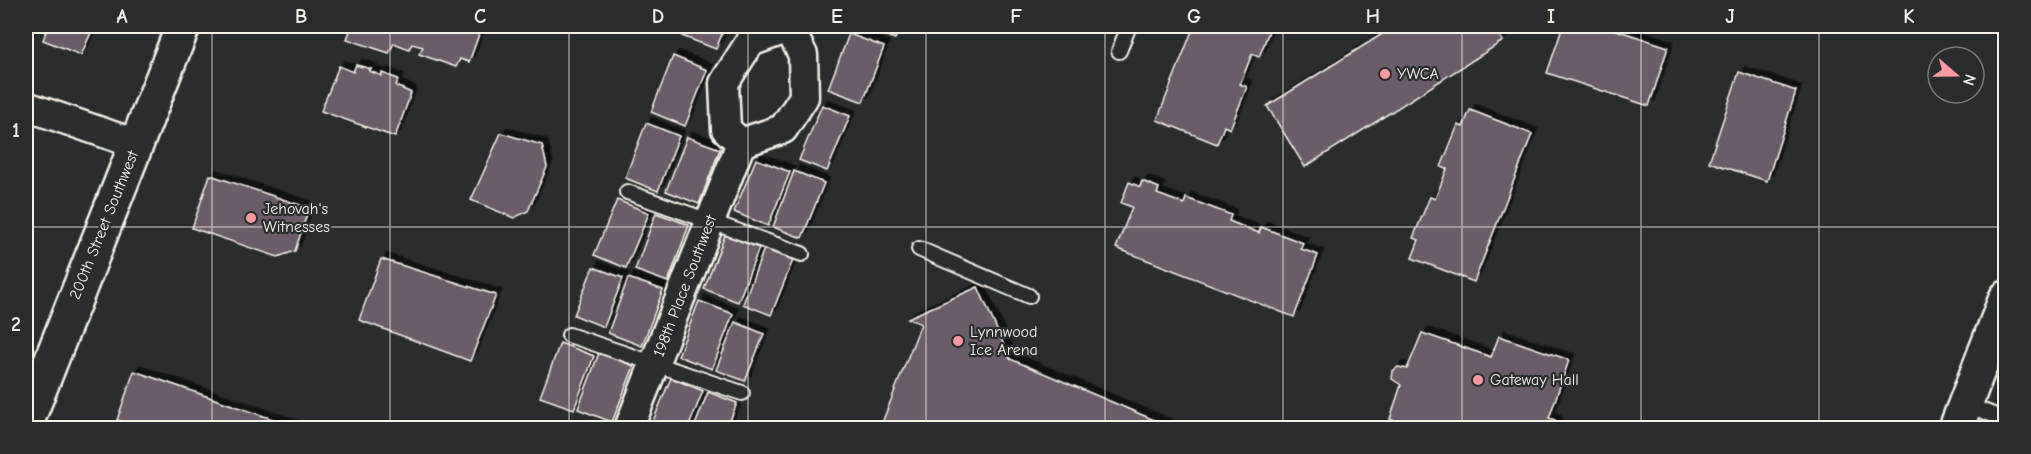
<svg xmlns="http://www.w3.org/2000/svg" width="2031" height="454" font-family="'Comic Neue',sans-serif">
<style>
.building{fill:#6b5c67;stroke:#f4f1e8;stroke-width:1.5;filter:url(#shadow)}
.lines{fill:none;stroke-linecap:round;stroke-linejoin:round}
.lane-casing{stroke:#f4f1e8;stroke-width:18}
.street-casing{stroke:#f4f1e8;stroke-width:33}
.secondary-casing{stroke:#f4f1e8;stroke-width:38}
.primary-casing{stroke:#f4f1e8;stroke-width:38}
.lane{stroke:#2a2d2e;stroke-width:14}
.street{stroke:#2a2d2e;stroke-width:28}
.secondary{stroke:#2a2d2e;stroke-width:33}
.primary{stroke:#2a2d2e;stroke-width:33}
.grid{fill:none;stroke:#f4f1e8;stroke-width:1.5;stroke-opacity:0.55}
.poi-dot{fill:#ff9aa2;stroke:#2a2d2e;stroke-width:2}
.labels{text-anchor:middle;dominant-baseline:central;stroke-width:4.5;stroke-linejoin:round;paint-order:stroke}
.poi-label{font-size:16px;fill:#f4f1e8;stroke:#2a2d2e;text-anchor:start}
.street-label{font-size:16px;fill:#f4f1e8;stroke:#2a2d2e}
.neatline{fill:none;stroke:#f4f1e8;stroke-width:2}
.grid-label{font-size:20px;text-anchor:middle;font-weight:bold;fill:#f4f1e8}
</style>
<defs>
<filter id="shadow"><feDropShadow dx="5.5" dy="-5.5" stdDeviation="0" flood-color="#0009"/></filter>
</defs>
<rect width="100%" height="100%" fill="#2a2d2e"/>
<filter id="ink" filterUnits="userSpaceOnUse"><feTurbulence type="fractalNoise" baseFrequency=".0167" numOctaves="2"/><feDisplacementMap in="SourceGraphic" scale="12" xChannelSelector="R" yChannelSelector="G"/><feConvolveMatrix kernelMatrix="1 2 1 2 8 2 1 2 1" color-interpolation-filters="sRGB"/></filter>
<g filter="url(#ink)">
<g class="building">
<polygon points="48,26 94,26 81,55 43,40"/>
<polygon points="336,26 482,26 469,62 460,59 456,67 419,54 423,47 412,44 409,49 394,43 389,53 347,39 350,31"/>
<polygon points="686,26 725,26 716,49 682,36"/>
<polygon points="860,26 901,26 895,39"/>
<polygon points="1194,26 1271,26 1259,57 1252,54 1240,84 1247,87 1230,129 1224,126 1217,144 1157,120"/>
<polygon points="1395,26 1493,26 1503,41 1305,167 1267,106"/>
<polygon points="1563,26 1604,26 1668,47 1649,106 1547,73"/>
<polygon points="849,34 884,47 863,102 828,89"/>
<polygon points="673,56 707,70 685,126 651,112"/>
<polygon points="356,65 371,69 369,71 382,76 382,73 398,79 396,86 411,93 395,137 321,111 339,66 353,72"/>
<polygon points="1739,72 1796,91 1767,181 1709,162"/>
<polygon points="822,105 850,116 827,171 799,160"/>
<polygon points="1470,110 1532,134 1474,282 1412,258 1419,240 1413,238 1430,197 1435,199 1447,169 1441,167 1458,125 1463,127"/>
<polygon points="646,123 679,136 658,191 625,178"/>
<polygon points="501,133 542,145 547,167 528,211 514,218 471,200"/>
<polygon points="687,137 720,149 699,204 666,191"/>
<polygon points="756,159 790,172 768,226 734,212"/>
<polygon points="794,171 824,183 802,238 773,227"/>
<polygon points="210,175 309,208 295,251 278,257 192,228"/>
<polygon points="1142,181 1159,188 1157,194 1184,204 1186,198 1231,215 1229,221 1259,233 1261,227 1303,243 1301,249 1318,255 1294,317 1116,248 1132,207 1121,203 1129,182 1140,187"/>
<polygon points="617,200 649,213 626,268 594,255"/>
<polygon points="656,213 689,225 668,282 635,270"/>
<polygon points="725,235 759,248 738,302 704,289"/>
<polygon points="764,249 793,260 771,315 743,304"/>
<polygon points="381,259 496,295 470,361 359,320"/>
<polygon points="593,267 623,278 604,327 574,315"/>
<polygon points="628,278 663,290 642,346 608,333"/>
<polygon points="978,287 1010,359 1173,428 880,428 921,324 908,318"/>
<polygon points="699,301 733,314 712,369 678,356"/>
<polygon points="735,322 764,334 745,381 716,370"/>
<polygon points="1422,333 1491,357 1499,336 1569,360 1549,418 1555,420 1558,428 1415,428 1390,419 1401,385 1392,379 1393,371 1398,367 1407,369"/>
<polygon points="560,343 594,356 574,409 540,397"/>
<polygon points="599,353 634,366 612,422 578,409"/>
<polygon points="134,371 298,428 142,428 117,420"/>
<polygon points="671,378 703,391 688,428 650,428"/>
<polygon points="708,392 737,403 727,428 694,428"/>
</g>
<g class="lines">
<g class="lane-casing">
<g id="lane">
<polyline points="1119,51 1129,26"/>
<polyline points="627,192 802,254"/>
<polyline points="919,249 1029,296"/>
<polyline points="569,335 742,393"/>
<polyline points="1965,404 2006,420"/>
</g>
</g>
<g class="street-casing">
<g id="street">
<polyline points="26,106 136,144"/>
<polyline points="741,143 783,129 804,97 803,55 789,28 790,26"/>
<polyline points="741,143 726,129 724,83 750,42 789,28"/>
<polyline points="629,428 741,143"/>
</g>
</g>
<g class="secondary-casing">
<polyline id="secondary" points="26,424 183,26"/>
</g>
<g class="primary-casing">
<polyline id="primary" points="1956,428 2006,298"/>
</g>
<use href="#lane" class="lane"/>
<use href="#street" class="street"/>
<use href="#secondary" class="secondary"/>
<use href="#primary" class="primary"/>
</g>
</g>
<path class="grid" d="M212,26V428M390,26V428M569,26V428M748,26V428M926,26V428M1105,26V428M1283,26V428M1462,26V428M1641,26V428M1819,26V428M26,227H2006"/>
<g class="poi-dot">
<circle cx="1385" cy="74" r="6"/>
<circle cx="251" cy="218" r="6"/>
<circle cx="958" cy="341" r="6"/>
<circle cx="1478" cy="380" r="6"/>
</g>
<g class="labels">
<g class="poi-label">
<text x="1397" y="74">YWCA</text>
<text x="263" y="209">Jehovah's<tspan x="263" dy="18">Witnesses</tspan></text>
<text x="970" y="332">Lynnwood<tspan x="970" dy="18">Ice Arena</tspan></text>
<text x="1490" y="380">Gateway Hall</text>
</g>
<g class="street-label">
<text transform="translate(104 225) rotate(-68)">200th Street Southwest</text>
<text transform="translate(685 286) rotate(-69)">198th Place Southwest</text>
</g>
</g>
<rect width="2031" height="454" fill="none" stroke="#2a2d2e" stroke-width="66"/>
<g transform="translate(1956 75) rotate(110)"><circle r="28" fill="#2a2d2e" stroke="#7b7b78" stroke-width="1.5"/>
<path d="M0-4.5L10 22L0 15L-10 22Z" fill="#ff9aa2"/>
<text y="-9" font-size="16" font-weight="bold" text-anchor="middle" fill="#f4f1e8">N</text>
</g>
<rect x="33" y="33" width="1965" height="388" class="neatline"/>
<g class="grid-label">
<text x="122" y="23">A</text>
<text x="301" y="23">B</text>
<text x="480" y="23">C</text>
<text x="658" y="23">D</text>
<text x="837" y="23">E</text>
<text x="1016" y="23">F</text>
<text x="1194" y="23">G</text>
<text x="1373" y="23">H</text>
<text x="1551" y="23">I</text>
<text x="1730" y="23">J</text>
<text x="1909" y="23">K</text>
<text x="16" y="137">1</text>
<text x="16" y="331">2</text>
</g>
</svg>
